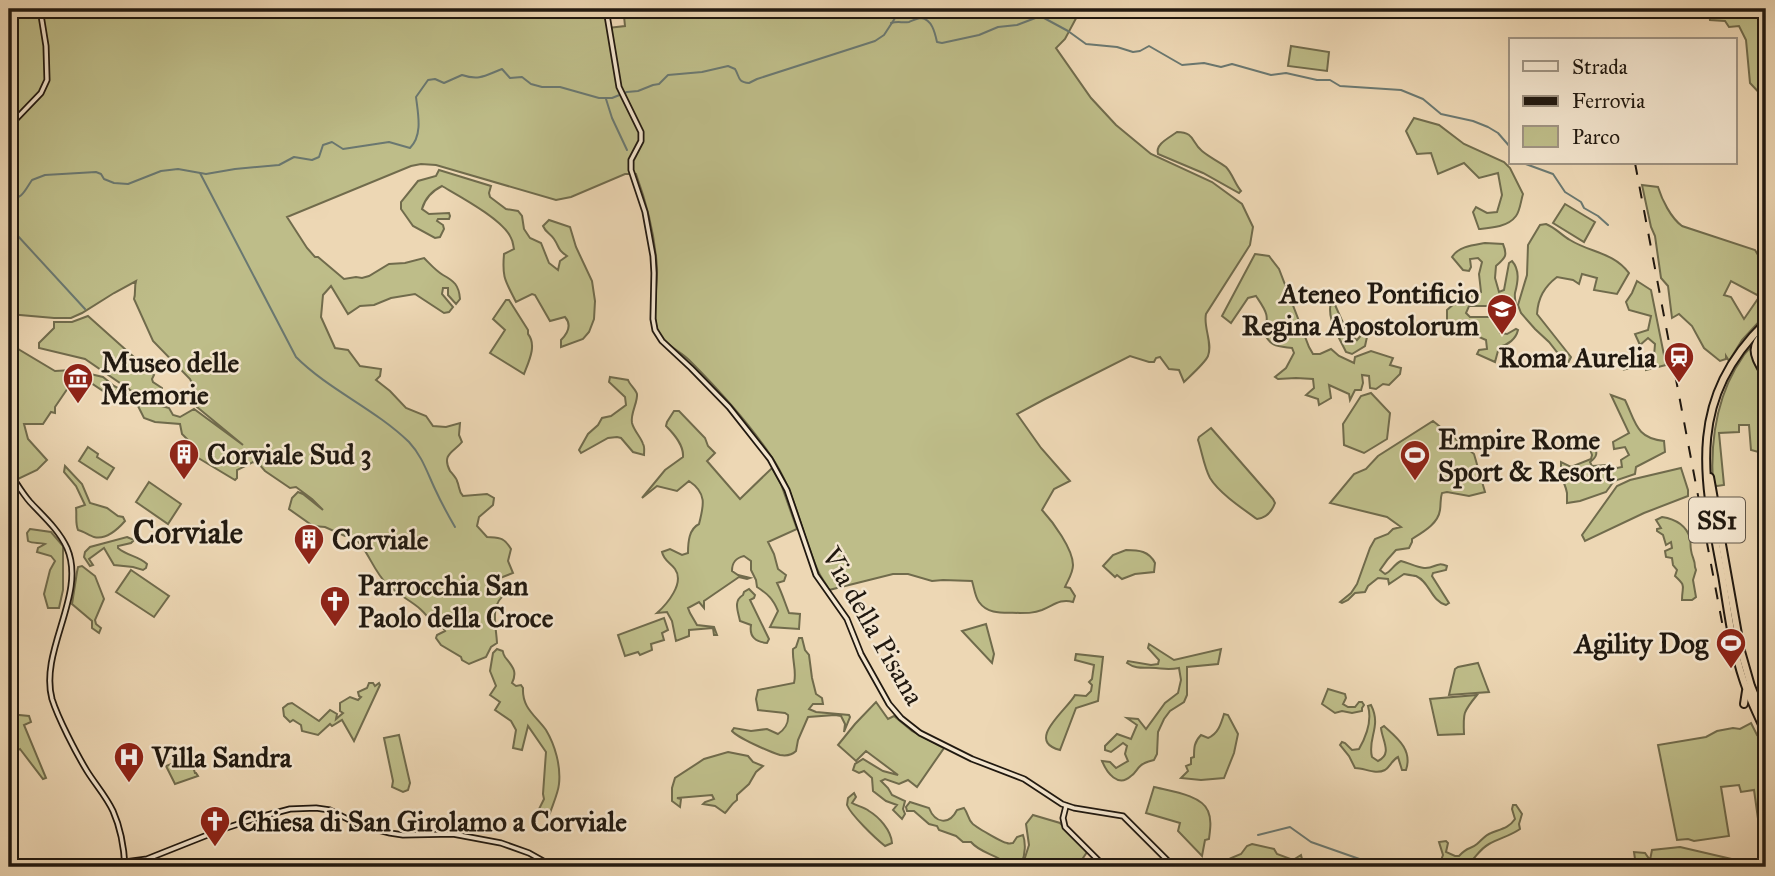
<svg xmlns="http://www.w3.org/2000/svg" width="1775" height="876" font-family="'IM FELL Great Primer',serif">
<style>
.green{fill:#bebd89;stroke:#706b4c;stroke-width:2}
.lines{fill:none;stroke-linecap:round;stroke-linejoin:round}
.stream{stroke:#6a7871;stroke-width:2}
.secondary-casing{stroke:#211910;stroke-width:7}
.highway-casing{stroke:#211910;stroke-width:10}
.secondary{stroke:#f3e5ce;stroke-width:3.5}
.highway{stroke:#edd7b4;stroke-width:6}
.rail{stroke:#211910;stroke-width:2;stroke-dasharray:12 12;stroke-linecap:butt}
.labels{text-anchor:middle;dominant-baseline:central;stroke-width:5;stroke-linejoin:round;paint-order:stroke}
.shield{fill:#f3e5ce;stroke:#605649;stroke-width:2}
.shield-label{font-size:26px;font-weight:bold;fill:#211910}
.poi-label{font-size:28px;font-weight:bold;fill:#211910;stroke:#f3e5ce;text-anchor:start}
.street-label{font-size:28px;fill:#211910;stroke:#f3e5ce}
.quarter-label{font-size:32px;font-weight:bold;fill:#211910;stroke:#f3e5ce}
</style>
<rect width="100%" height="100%" fill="#edd7b4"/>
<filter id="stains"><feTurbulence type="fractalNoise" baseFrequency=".00286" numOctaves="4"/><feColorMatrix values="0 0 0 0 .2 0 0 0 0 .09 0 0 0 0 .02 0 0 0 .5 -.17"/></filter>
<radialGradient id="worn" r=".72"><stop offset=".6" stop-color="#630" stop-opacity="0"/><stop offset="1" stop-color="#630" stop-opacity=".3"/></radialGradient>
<g class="green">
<path d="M9,9H603L608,28L625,26L624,16L693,9H1081L1065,39L1056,48L1091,98L1116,125L1151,154L1212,182L1242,204L1253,227L1250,245L1206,314C1203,327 1213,343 1208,356C1205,363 1190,376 1184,382L1179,370L1169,369L1160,357L1156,358L1154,362H1149L1130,356L1045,399L1017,414L1041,448L1070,481L1054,489L1042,510C1053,522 1073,549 1073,565C1073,573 1068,580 1065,587L1070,588L1075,596L1073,602C1060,598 1053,606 1042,610C1033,613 1029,613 1020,613C1006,612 989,616 979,602C975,597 974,587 972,581L943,580L932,581L908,574H893L829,590C826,583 821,578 818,571C801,532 795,489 769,453C746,420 718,389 689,360C679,350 664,345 658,331C651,315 658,286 657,268C655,236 647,204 636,174H625L571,197L556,200L436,165L421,164L411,166L287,217L307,248L315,257H318L344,279L356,277L362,278L369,276L389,264L405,263L424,258C430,264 436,271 443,275C454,281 459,285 460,299L456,304L448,295V288H443L442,294L453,307L449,312L444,313L415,294L391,298L374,305L360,306L348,314L331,286L323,295L321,317L335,348L348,350L360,366L381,369L380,376L376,380L390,391L406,408L426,416L433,426L446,427L460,423L459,435L462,442C454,452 441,454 450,471C451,472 457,479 457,481C460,487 458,491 463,496L487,494L494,498L493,505L479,517L477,526L487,537C500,538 504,537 511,549L508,561L513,573L495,580L499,586L507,591V593C489,604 496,624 497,643L491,647L486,657L469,664L462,660L461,657L441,645L436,638L437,635L445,631L439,622L433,625C421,603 403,600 387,584C372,570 368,547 350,534V536H345L325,527L313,526L289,509L292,498L298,492L303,494L323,510L312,499L296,487L290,488L265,471L259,464L253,462L237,470V478L235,480L185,450L190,442L182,434L180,424L155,422L144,418L137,404L140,400L169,408L173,415L180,417L194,409L243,445L197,407L196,391L190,379L153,341L134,299C136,293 134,288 136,281L114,293L82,313L71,318H54L9,314Z"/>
<polygon points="1736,9 1755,9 1766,35 1766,61 1764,69 1766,74 1766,98 1765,99 1750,83 1746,40 1739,26 1729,27 1725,21 1710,20 1709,14 1738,16 1739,11 1735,10"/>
<polygon points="1291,46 1329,52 1327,71 1288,66"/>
<path d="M1414,118L1439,125L1464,144L1504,162L1510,168L1523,194C1521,200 1520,211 1516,216C1508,227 1491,228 1479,229L1473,212L1476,207L1487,213L1497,212L1502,195L1498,173L1479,178L1464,163L1438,174L1431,153L1417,154L1406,131Z"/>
<path d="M1177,132C1195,132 1191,142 1202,151C1209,157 1218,161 1226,167C1232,173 1235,184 1241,191L1239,193L1203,173L1158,154C1155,144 1169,138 1177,132Z"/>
<path d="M439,170L491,186L489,193L490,197L506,209L518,211L522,216L524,229L530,238L541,243L549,263L558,270L560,261L567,256C557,249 560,248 554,239C550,233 546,233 543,226L549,220L570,227L576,247L592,281L595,301L594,319L589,332L583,339L561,347V340C568,333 572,325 565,317L550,321L535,295L532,294L516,302C505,280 502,278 504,254L514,249C513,245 513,241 511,238C504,220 459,196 442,186C432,191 425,198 422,209L429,214L449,213L450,216L449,219H438L437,221L443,225L444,229L440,237L435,238L413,226L401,209V202L418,181L436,176Z"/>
<path d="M1642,185L1658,187C1662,200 1671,218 1682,226L1755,250L1766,268V282L1757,295L1731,281L1724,295L1731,297L1744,319L1766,287V314L1742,340L1729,361L1726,356V359L1720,361L1704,348L1692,326L1679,314L1672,318L1668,286L1661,278L1655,236L1651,227Z"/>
<polygon points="1565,204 1595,222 1584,242 1553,223"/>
<path d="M1546,224C1556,228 1561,235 1570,240C1591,253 1613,252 1629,273L1617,294L1594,290L1597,278L1582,274L1579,284L1573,280L1557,277C1544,287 1538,298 1537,314L1571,357L1567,365L1549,342L1535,329L1521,313L1518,305L1527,275L1528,245L1540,225Z"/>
<path d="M1485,243L1503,244C1508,256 1505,258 1496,266L1495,278L1499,292L1504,290L1509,263L1512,261C1520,270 1518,282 1515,293C1514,299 1517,305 1516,310H1505L1498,306H1469L1466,313L1470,317H1496L1500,320V333L1507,334L1516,329L1518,330C1516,339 1508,345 1499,347L1495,362L1477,354L1479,350L1487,349L1486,340L1477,336L1452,335L1447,329V310L1455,303L1462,304L1469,297L1481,292L1479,274L1482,262L1478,258L1470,259L1471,267L1469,271L1463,270L1452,257C1459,246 1474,245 1485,243Z"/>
<path d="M1255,254L1269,256L1279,269L1309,347L1313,354H1320L1331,349L1339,356L1354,363L1355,357L1371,351L1393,358L1390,365L1401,368L1400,374L1389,385L1383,384L1376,389L1370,388L1369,376L1362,375L1363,383L1361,390H1355L1350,400L1349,394L1329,385L1331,398L1319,405L1318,399L1306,395L1314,388L1313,379L1296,378L1278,379L1275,377L1286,368L1294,353L1292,348C1277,346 1271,347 1264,333C1270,315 1266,311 1256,296L1248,298L1231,323L1222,316Z"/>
<polygon points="1637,281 1651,290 1666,365 1646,370 1646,365 1626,369 1635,361 1654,356 1655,344 1648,338 1640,345 1635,334 1648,330 1651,316 1629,310 1626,302 1632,293"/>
<path d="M1332,298L1347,332L1357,340L1364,332L1367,337L1365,346L1352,354L1346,352C1338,335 1325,317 1332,298Z"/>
<path d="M506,300H509L528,330V334C537,345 529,361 524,374L490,353L505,330L493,319Z"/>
<polygon points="88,316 154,375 152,379 153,382 162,388 162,401 136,394 85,359 39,348 39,343 54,328 54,322 72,322"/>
<path d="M1766,331V454L1751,450L1749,425H1739V432L1719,433L1724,485L1717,486L1713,485C1710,439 1717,393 1744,355C1751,346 1759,339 1766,331Z"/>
<polygon points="9,343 11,348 13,346 55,371 73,370 103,377 114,386 127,393 134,400 128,405 118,401 88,381 66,377 72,382 55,407 55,413 51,412 43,424 24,424 28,439 47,460 37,470 18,479 9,464"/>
<path d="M610,377L628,380C630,385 636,390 637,394C638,402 630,414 632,423C634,431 641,437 643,444C645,447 644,451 644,455L633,452L621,438L617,437L608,438L581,453L579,450L588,434L598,425L602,418L611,416L626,405L625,397L609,382Z"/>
<polygon points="1371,393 1390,413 1387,439 1364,453 1344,445 1343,424 1361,396"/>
<path d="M1611,395L1625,400C1636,423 1636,438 1664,441L1665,452L1636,467L1635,474L1614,481L1606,492L1580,501L1567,503C1567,500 1567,496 1567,493C1565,481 1560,483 1566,470L1561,469V462L1571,467L1591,459L1592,455L1590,449L1594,445C1598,453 1597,457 1590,462L1592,466L1608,465L1617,468L1622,467L1621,460L1629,455L1625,447L1614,449L1613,442L1629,433Z"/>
<path d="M674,411H679L705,438L708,446L715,453L707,461L740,499L772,468L781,484L797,529L768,542L774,554L778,569L786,575L784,581L777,583C782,593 785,603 789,613L800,614L799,629L770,627L778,611C773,599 768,594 757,587L756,580L751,570V561L744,556C736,558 732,562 732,571L738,575L750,578L747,579L739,577L704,601V608L699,602L688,608L690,613L697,625L714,627L717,635H714L713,628L689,630V636L676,641L672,621L667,612L657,613C667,604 685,583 675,569C670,562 664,561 662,552L670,549L682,555L688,553C688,542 689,529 699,524C704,505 707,493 689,481L677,491L657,486L642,498L665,470L683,457C684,445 674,434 666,426L667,422Z"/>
<path d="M1433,421L1474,454L1485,492L1469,496L1447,492L1442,493C1440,499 1441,503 1440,510C1438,524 1423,532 1412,539V542L1409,548L1396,550C1390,556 1385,562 1380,570L1385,574C1391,572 1394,564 1401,561C1409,563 1416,567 1424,568C1435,569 1436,561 1447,566L1446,570L1433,573L1432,576L1449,603L1446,605C1431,601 1430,582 1416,576C1415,576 1404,574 1404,574L1389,584L1388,579L1378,578L1368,586L1365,592L1355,593L1348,600L1342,603L1340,602L1351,593L1357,584L1370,548L1375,539L1388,534L1393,529L1401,527L1387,517L1330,503L1354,474L1366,469L1378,456Z"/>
<path d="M1211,428L1273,499L1275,503C1272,511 1266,518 1257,519C1243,509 1219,493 1210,478C1204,467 1202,452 1198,440L1199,437Z"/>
<polygon points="88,447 98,454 97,457 114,468 107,479 79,461"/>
<path d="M65,466L82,484L90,503L107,508L118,516L123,517L125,521C118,529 106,540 94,537C90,536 83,531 78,530C75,522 77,516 76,508L85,505L76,486L64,472Z"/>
<polygon points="1681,468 1688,490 1688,496 1644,513 1585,541 1582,535 1617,486 1630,480"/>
<polygon points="149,482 181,504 168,524 136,502"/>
<path d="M1662,517C1675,519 1686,525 1690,538C1691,544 1690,544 1691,550C1692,558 1695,559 1695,567L1696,570L1693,580L1696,597L1692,600H1682C1682,585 1687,587 1675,576L1677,570L1673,565L1672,558L1666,557L1665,551L1672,548L1671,542L1666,545L1663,535L1657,531V529L1661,528L1656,520Z"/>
<path d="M30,529L51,532L63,546V590L59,608H48L44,594L50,570L55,561L51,556L37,552L38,548L45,544C39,542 33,544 28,541L27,533Z"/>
<path d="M127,537L134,540L131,543L118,546V548C127,556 139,556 147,564L146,568L143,570L133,567L114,565L104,548L89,559L93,565L90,566L84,557L85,552L90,547Z"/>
<path d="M1126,550C1139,550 1149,551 1155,563L1154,572L1135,574L1122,579L1117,575L1115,577L1103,566L1113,555Z"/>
<polygon points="82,566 95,576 104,599 95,620 96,624 101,628 99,633 92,628 92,621 72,604 77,572 78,567"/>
<polygon points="131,570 169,596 154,617 116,592"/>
<path d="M749,589L755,595L754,598L750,600L769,639L767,643C756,642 749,637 751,625L740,621C738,611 733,601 743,595L744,592Z"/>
<polygon points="664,618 668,630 662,633 664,640 651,644 652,650 640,655 638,652 625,656 618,635"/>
<polygon points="986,624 994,654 992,663 962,631"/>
<path d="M799,638H802L805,650L809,655L812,678L816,694L822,698L823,704H813L809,709L816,712L849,715L850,717L844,732L845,724L841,716L835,715L808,717L798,740L796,751C792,755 786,756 780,755C770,752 738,738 732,731L734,728L751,731L767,729L778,734C784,730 789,723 788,715L785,713L758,710L756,699L758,690L794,683C797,671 792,661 793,649L796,647Z"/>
<path d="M1149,644L1174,660L1221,649L1218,664L1187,667V695L1184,702L1170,711L1164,719L1158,732L1157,754L1154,760C1150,761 1146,762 1143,764C1138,766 1136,773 1131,776C1118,788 1107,773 1102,761L1110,762L1116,768L1128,761L1125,754L1127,746L1123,743L1111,752L1105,750V746L1117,734L1131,739L1137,725L1127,718L1138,719L1146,729L1165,703L1178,693L1181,680L1179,668C1169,670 1166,669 1156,668C1144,667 1137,670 1127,663L1128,661L1151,665L1158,664L1159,660L1148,648Z"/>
<path d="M497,649C507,653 500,648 505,657C512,666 518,671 512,683L516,686L521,685L523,688C522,708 535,715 546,730C555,745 561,766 559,784C558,794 552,806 549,816H546L540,813L539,809L544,799L543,794L546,752L528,726L522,750L513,748L516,730L511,721L495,710L500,702L490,695L496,686L490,671L493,653Z"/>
<path d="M1076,654L1103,657L1098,701L1076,708L1060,750C1024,741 1068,709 1075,695L1086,696L1091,691L1092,685L1089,682L1092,679L1094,665L1075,660Z"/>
<polygon points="1478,663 1489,692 1449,695 1455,669 1458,667"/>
<polygon points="369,683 373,683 375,686 379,683 380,685 354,741 342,720 332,726 330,724 318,735 302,731 301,725 293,720 290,722 284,716 283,708 288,704 292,703 319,721 330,710 337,714 336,719 343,713 340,711 340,703 350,697 358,700 361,697 359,696 358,692 367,688"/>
<polygon points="1328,689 1345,694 1346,698 1343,704 1348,707 1355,707 1359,702 1362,702 1364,705 1362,708 1362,711 1352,713 1342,711 1335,713 1322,704"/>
<path d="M1477,695C1463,712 1463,713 1464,734L1438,735L1430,699Z"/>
<polygon points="876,702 888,719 894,716 912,731 944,748 917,787 908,780 899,784 885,779 881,781 888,788 892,795 905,801 903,809 905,814 902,819 893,810 897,805 886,801 873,791 872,778 864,771 859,773 853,770 855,764 863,759 883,771 898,775 866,751 856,761 838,745 855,724"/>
<path d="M1371,705C1382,727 1367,738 1372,757L1378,761C1393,754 1382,740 1381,728L1384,726C1396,737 1413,749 1406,770H1402L1398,757C1392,760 1390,767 1385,770C1375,775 1365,768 1355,768L1349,756L1340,745L1342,742L1345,743L1352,750L1359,749C1367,735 1372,720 1368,706Z"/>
<polygon points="9,714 29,716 31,722 24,725 46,778 43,779 20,749 9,756"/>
<path d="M1224,714L1228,715L1238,734L1234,753L1224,778L1201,780L1181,778L1188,771L1186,766L1191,764V758L1194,757C1194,748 1194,742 1201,735L1208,738C1218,734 1221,724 1224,714Z"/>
<polygon points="1751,723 1757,735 1759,734 1766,751 1766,840 1762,838 1760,833 1754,790 1741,792 1739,785 1721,787 1729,836 1694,841 1688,839 1677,840 1658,745 1706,737 1717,731 1733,728 1740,729"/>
<polygon points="399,735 410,783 408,790 403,792 392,787 393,781 384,738"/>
<path d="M728,752L748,756L753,762L763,766L756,772L749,784L737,795V800C731,804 729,809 725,813L715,806L703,804L705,802L714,799L712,795L677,798L681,799L680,807L672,801V788L675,778L704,759Z"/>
<polygon points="190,757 195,773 196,773 198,776 175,784 166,766"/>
<path d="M1154,787C1170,791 1202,795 1208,811C1212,820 1210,830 1209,839L1205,840L1202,856L1178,831L1180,823L1146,813Z"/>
<path d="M854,793L856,797L852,803C857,806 864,807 869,811C879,817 891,830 892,843L885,846C875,838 851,815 847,805L848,798Z"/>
<path d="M910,802L929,808C935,823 949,826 957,810L964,808C968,813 968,819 972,823C974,826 1003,843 1007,843C1009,844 1011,843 1013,843L1017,837L1023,835C1026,843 1025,855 1022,862L1006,863C995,854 980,853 971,842H963L956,836L939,830L937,826L929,824L914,811H907L906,807Z"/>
<path d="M1513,805H1516L1522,814L1519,824L1520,829C1510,836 1500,838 1489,844C1473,853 1476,867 1452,867L1450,865L1440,863L1443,855L1439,842L1446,841L1448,843L1446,852L1455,856H1459C1468,846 1470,850 1477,844C1482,840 1485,835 1491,833C1501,829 1509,828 1515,819L1512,809Z"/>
<polygon points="1033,815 1060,823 1087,852 1077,867 1022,867 1029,845 1026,824"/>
<path d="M1252,844L1274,849L1277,854L1293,860L1301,855L1304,867H1257L1264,866L1265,862C1257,860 1250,859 1246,867H1240L1231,858L1241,854L1247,846Z"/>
<polygon points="1680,847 1766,867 1642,867 1641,866 1636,866 1634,852 1645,853 1650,860 1652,850"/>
</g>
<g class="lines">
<g class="stream">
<path d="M891,23C898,21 902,23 909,22C912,21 917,18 921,18C932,19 935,33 937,42L942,43L979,35L998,27L1017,25L1038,17L1044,18L1068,31L1086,44L1117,47L1133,52L1140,51L1149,46L1182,65L1204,63L1221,67L1232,64L1271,75L1286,73L1317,80H1330L1340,86L1401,90L1423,99L1441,114L1473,121L1488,127L1498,133L1511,148"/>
<polyline points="606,99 612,118 627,150"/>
<polyline points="1523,163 1553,174 1565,192 1581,202 1584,208 1598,216 1608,225"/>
<path d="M200,173L296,357C329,390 375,409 409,442C422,456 427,472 435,489C441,502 448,515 455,527"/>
<path d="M9,199C23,199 25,190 32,180L45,175L96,172L101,174L104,179L114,183L128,184L161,171L178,169L206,174L235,169L279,165L294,157L312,160L319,157L323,145L332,142L343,149L389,142L410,148C423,135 418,114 416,97L428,80L435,79L444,83L462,75C480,81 486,75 502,69L510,78L522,77L531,84L542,87H560L599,98H612L627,92L638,91L653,85L659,84L668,75L702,72L728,66L735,69C740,77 737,82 749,83L757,79L875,41L884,35L901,9"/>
<polyline points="17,235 85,309"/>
<polyline points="1258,835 1290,827 1311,842 1368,862 1390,867"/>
</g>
<g class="secondary-casing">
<g id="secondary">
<polyline points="606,9 619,87 641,132 641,141 631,160 631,170 645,212 653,256 654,273 653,319 655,330 662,341 691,368 729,407 770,459 787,490 816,575 847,619 861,654 889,704 901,718 920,733 972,759 1024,779 1062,804 1074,808 1123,816 1174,867"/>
<polyline points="9,142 16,119 41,93 47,80 46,46 40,9"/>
<path d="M9,472C16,482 22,493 30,502C43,516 59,530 67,548C87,594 39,650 52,699C58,718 76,753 87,771C95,784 106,796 113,811C121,829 124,847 125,867"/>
<polyline points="1066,806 1063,818 1065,827 1105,867"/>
<polyline points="125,862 147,859 220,830 260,817 290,809 316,808 330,810 359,825 390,833 403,835 453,834 501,843 529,853 554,867"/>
</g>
</g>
<g class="highway-casing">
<g id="highway">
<path d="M1766,322C1686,400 1703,476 1722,575C1728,610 1732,646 1743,679C1749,698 1758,716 1766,733"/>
<path d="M1766,330C1747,349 1755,356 1766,377"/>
<polyline points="1710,477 1741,651 1751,686 1766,723"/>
<polyline points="1744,704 1746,691"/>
</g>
</g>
<use href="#secondary" class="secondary"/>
<use href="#highway" class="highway"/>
<polyline class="rail" points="1635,163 1725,638"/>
</g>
<defs>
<g id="university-pin" transform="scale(1.575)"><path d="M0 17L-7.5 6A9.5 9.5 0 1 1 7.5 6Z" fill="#8f2418" stroke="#f3e5ce"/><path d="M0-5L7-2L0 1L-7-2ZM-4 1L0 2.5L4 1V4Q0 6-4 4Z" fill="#fff"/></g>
<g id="station-pin" transform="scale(1.575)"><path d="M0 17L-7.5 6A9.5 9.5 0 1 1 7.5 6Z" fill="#8f2418" stroke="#f3e5ce"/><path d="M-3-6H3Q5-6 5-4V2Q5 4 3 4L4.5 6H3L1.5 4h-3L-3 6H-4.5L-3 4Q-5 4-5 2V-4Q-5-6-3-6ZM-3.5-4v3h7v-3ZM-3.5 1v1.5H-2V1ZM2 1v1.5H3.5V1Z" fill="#fff"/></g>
<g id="museum-pin" transform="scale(1.575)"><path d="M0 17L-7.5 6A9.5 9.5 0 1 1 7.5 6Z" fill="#8f2418" stroke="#f3e5ce"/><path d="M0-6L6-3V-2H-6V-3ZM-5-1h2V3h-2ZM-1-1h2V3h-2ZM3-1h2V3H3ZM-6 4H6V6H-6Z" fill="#fff"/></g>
<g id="building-pin" transform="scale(1.575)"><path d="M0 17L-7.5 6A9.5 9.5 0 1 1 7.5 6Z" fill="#8f2418" stroke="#f3e5ce"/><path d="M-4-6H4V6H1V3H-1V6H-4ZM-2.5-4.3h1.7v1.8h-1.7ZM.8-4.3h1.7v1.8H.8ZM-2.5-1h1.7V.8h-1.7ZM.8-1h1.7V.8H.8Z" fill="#fff"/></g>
<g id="stadium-pin" transform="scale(1.575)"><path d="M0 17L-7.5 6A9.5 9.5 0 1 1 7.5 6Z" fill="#8f2418" stroke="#f3e5ce"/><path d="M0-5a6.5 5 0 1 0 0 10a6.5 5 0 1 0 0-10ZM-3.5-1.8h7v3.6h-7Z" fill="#fff"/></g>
<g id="church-pin" transform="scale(1.575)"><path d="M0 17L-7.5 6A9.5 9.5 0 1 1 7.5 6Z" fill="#8f2418" stroke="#f3e5ce"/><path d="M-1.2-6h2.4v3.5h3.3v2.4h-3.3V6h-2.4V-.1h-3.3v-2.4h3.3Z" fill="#fff"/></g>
<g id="hospital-pin" transform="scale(1.575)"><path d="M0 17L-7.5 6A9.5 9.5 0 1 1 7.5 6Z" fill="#8f2418" stroke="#f3e5ce"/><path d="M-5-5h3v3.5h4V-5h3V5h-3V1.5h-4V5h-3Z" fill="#fff"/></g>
</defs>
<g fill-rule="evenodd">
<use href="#university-pin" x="1502" y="309"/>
<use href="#station-pin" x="1679" y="357"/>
<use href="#museum-pin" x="78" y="378"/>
<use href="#building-pin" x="184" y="454"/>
<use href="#stadium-pin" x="1415" y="455"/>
<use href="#building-pin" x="309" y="539"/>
<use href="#church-pin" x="335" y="601"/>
<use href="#stadium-pin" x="1731" y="643"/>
<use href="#hospital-pin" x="129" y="757"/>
<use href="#church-pin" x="215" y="821"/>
</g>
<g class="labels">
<rect class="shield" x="1689" y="497.5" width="56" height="45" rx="5"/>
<g class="shield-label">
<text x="1717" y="520">SS1</text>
</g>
<g class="poi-label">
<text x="1479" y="293" text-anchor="end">Ateneo Pontificio<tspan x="1479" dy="32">Regina Apostolorum</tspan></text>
<text x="1656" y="357" text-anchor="end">Roma Aurelia</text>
<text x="101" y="362">Museo delle<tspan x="101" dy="32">Memorie</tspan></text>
<text x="1438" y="439">Empire Rome<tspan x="1438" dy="32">Sport &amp; Resort</tspan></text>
<text x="207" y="454">Corviale Sud 3</text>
<text x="332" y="539">Corviale</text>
<text x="358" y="585">Parrocchia San<tspan x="358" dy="32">Paolo della Croce</tspan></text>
<text x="1708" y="643" text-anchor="end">Agility Dog</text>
<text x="152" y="757">Villa Sandra</text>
<text x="238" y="821">Chiesa di San Girolamo a Corviale</text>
</g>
<g class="street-label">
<text transform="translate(873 626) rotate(60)">Via della Pisana</text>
</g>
<g class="quarter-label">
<text x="188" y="532">Corviale</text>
</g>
</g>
<rect width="1775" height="876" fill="none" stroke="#edd7b4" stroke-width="35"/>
<rect x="10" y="10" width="1754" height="855" fill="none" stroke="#211910" stroke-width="3.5"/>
<rect x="18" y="18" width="1740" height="841" fill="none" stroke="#211910" stroke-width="2"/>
<rect x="1509" y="38" width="228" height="126" fill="#f3e5ce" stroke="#9f9382" stroke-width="2"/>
<rect x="1523" y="61" width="35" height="10" fill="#f3e5ce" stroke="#9f9382" stroke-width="2"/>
<text x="1572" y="74" font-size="21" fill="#211910">Strada</text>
<rect x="1523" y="96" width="35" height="10" fill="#211910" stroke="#9f9382" stroke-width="2"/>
<text x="1572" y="108" font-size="21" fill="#211910">Ferrovia</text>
<rect x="1523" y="126" width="35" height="21" fill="#bebd89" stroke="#9f9382" stroke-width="2"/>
<text x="1572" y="144" font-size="21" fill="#211910">Parco</text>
<rect width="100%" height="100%" filter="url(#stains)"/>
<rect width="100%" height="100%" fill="url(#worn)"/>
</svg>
